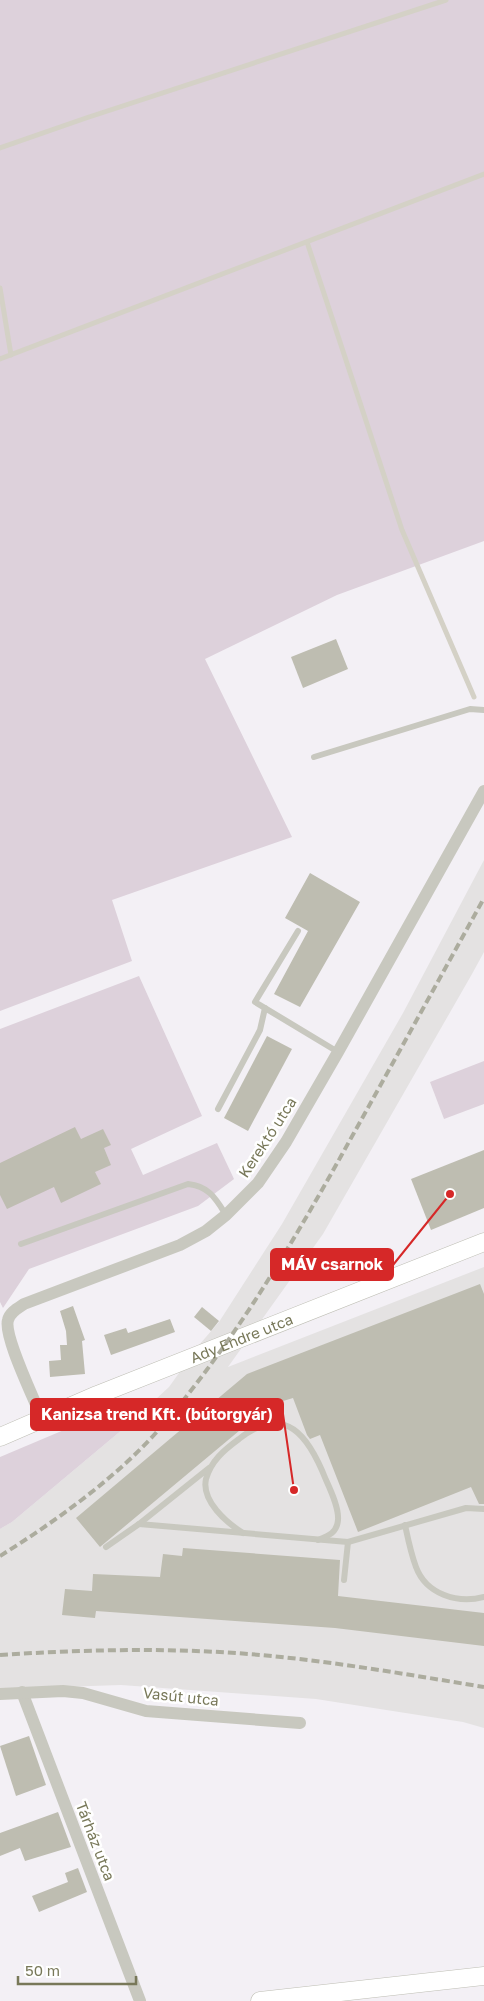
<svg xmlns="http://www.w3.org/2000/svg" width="484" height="2001" font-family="'Golos Text',sans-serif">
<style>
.built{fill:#e4e2e2}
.green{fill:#ddd1db}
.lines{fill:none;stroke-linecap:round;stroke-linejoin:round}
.stream{stroke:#d4d1c6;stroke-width:5}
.building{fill:#bebdb1}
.secondary-casing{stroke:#bebeb4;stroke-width:19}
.lane{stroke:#c8c8bf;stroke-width:6}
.street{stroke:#c8c8bf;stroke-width:12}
.secondary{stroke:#fff;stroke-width:18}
.rail{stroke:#acac9e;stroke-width:4;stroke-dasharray:8 4;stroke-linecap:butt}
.labels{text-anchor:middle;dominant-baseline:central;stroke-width:5;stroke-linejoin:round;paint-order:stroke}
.street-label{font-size:15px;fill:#787859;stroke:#fff}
.leader{fill:none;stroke:#d62828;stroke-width:2}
.callout-dot{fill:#d62828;stroke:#fff;stroke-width:2}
.callout{fill:#d62828;stroke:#d62828;stroke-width:2}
.callout-label{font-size:16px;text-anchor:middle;font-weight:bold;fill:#fff}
</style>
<rect width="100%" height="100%" fill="#f3f0f5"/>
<polygon class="built" points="484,860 484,952 472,974 323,1234 228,1367 484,1267 484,1728 463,1722 316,1699 121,1685 0,1689 0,1529 12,1522 129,1424 169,1387 199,1345 219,1322 282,1224 403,1013"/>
<g class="green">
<polygon points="0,0 484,0 484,541 337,595 205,659 292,837 112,900 132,961 0,1011"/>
<polygon points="139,976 202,1116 131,1149 143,1175 217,1143 234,1179 198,1206 29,1269 3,1308 0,1302 0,1029"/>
<polygon points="484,1061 484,1104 444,1119 430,1082"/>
<polygon points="123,1405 129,1424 12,1522 0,1529 0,1457"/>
</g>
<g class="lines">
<g class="stream">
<polyline points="0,148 86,118 446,0"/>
<polyline points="307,242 402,530 474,697"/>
<polyline points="0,288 11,355"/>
<polyline points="0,359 484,174"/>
</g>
</g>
<g class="building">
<polygon points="336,639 348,669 303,688 291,657"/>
<polygon points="310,873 360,902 300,1007 274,994 308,931 285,918"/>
<polygon points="267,1036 292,1049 248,1131 224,1118"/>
<polygon points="75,1127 81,1139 103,1129 111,1145 104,1148 111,1165 95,1172 101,1184 61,1203 54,1187 7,1209 0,1195 0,1163"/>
<polygon points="484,1150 484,1208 431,1230 411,1179"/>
<polygon points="480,1284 484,1294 484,1504 479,1504 471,1487 358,1532 320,1435 310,1439 307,1435 293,1398 270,1405 100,1547 76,1518 247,1374"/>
<polygon points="73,1306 85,1340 82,1341 85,1374 50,1377 49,1361 61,1360 60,1345 67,1345 66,1331 60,1311"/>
<polygon points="202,1307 219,1321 211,1331 194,1317"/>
<polygon points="170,1319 175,1332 111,1355 104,1335 126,1328 128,1333"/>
<polygon points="183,1548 340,1560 338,1596 484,1613 484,1646 335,1628 96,1611 95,1618 62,1615 65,1589 92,1591 93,1574 160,1577 163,1554 182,1556"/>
<polygon points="29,1736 46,1785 16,1796 0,1746"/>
<polygon points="58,1812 71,1847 25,1861 20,1848 0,1856 0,1833"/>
<polygon points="78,1868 87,1892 39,1912 32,1896 68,1882 65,1873"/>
</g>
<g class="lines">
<g class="secondary-casing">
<g id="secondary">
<path id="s1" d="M0,1437L97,1395L484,1242"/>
<polyline points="260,2001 484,1976"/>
</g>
</g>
<g class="lane">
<polyline points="314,757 470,709 484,710"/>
<polyline points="298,931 255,1002 338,1052"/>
<polyline points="218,1109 260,1030 265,1008"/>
<path d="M21,1244L188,1184C209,1186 216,1199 226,1215"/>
<polyline points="139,1524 348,1542 466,1508 484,1509"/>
<path d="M405,1525C408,1539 411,1554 416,1567C426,1594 457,1604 484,1597"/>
<path d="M243,1533C227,1523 201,1501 206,1479C211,1461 224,1450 239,1439C286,1402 309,1437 326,1480C331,1491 339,1508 338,1520C337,1533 328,1536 318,1540"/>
<polyline points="106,1547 139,1524 209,1468"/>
<polyline points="344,1580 348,1542"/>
</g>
<g class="street">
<path d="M42,1419C35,1400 3,1336 8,1320C10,1312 18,1308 24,1304L180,1245L206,1231L226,1215L258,1183L286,1142L338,1052L484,791"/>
<polyline points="22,1692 140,2001"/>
<polyline points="0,1694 63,1691 83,1693 146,1711 300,1723"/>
</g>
<use href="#secondary" class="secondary"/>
<g class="rail">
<path d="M0,1556C56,1521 119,1476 162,1426C239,1336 298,1234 355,1131C398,1054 441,976 484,898"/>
<path d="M0,1655C93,1649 188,1647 281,1657C349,1664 416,1676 484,1687"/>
</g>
</g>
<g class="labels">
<g class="street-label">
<text transform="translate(267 1137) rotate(-57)">Kerektó utca</text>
<text stroke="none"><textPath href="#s1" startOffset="261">Ady Endre utca</textPath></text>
<text transform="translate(181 1696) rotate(6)">Vasút utca</text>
<text transform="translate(96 1841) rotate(69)">Tárház utca</text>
</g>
</g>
<path class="leader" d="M450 1194L393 1265M294 1490L283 1414"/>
<g class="callout-dot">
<circle cx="450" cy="1194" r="5"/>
<circle cx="294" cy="1490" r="5"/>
</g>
<g class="callout">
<rect x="271" y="1249" width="122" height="31" rx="5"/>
<rect x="31" y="1399" width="252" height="31" rx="5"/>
</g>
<g class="callout-label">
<text x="332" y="1270">MÁV csarnok</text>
<text x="157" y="1420">Kanizsa trend Kft. (bútorgyár)</text>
</g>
<path d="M18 1976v8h118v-8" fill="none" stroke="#787859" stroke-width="2.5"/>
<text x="25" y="1976" font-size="15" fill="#787859" stroke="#ffffff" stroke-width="4" paint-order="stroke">50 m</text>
</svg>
